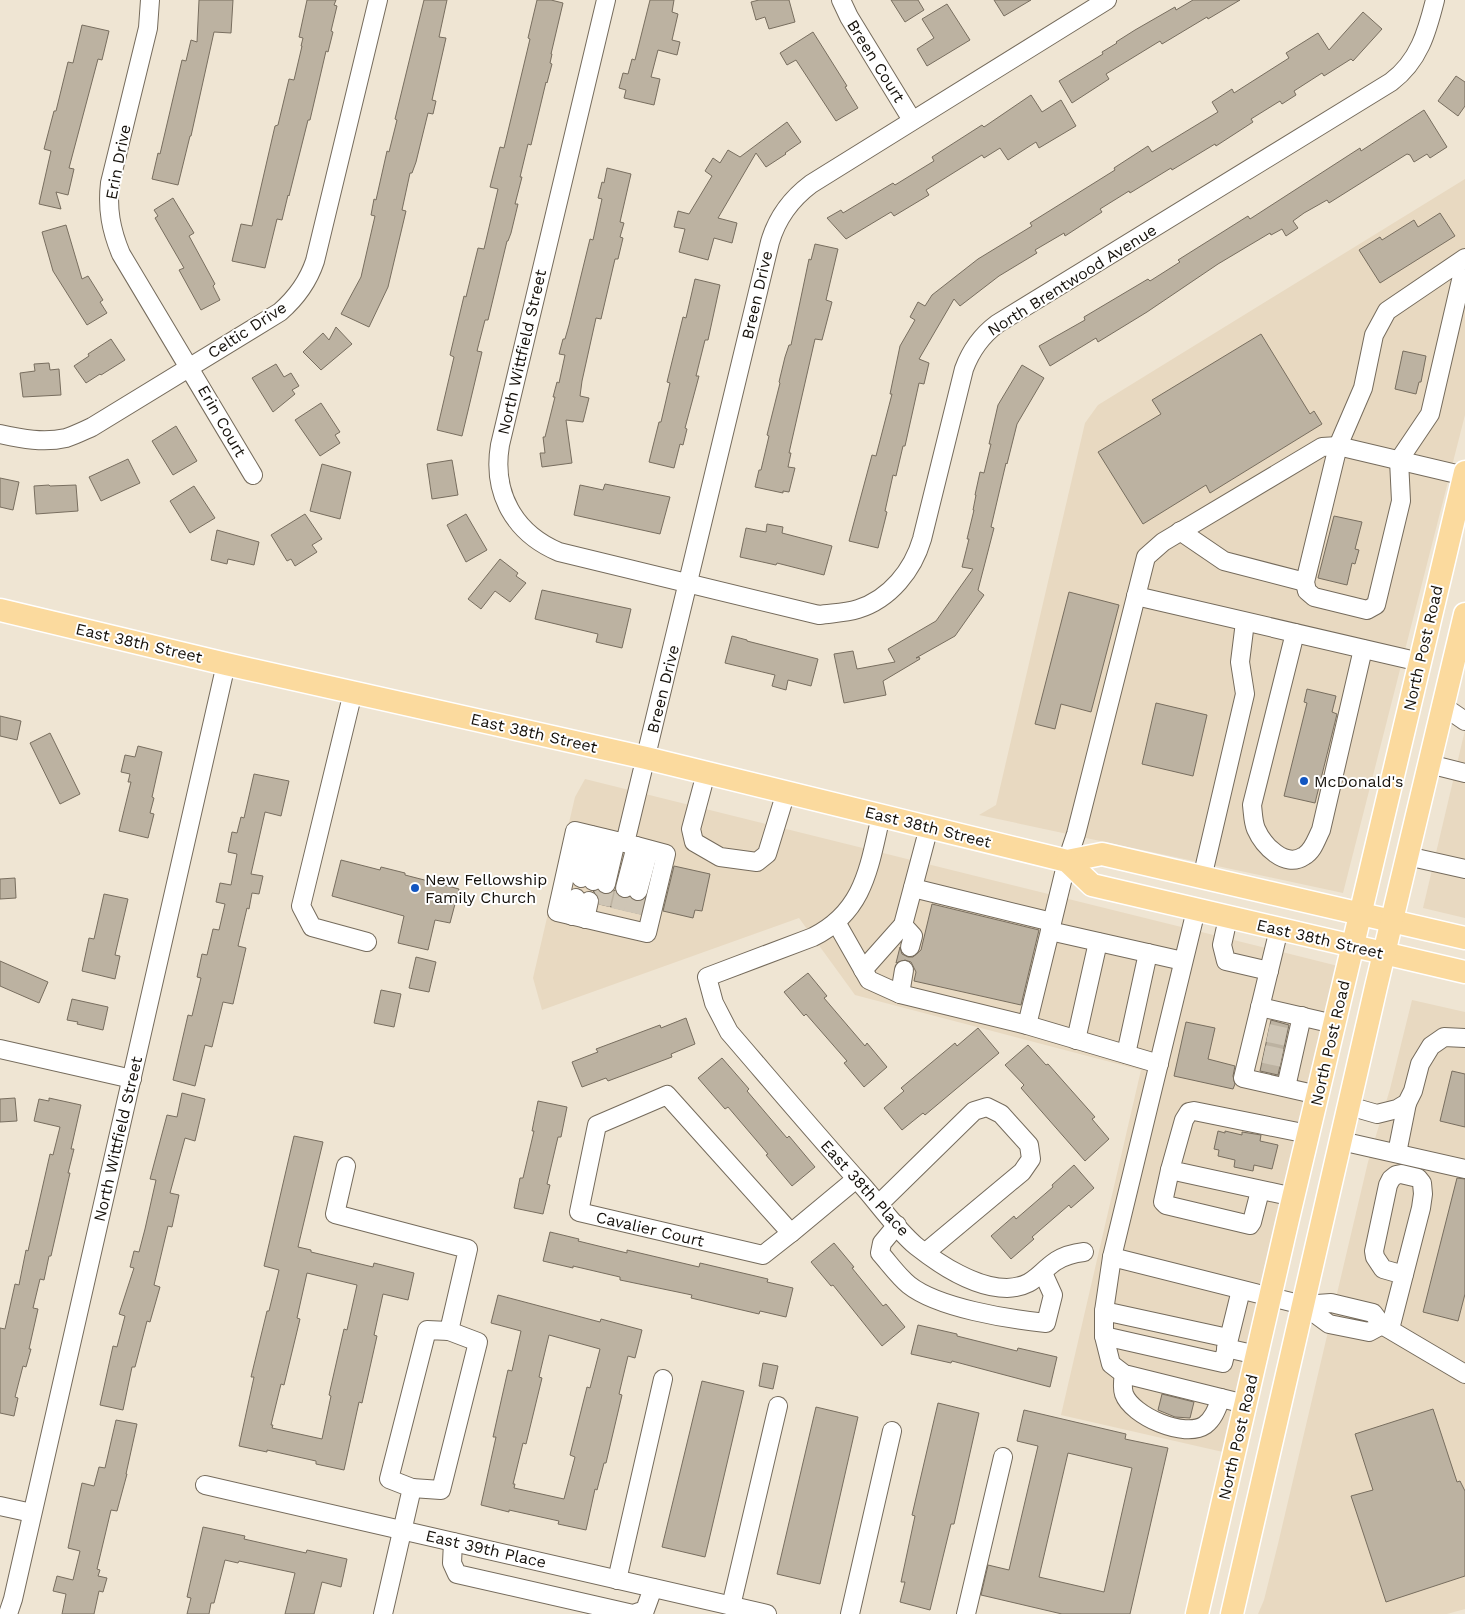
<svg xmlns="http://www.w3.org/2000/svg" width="1465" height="1614" font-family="'Work Sans',sans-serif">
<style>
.built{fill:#e8d9c1}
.building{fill:#bcb2a1;stroke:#786e5f;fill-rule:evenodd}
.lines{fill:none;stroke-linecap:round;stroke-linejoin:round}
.minor-tunnel{stroke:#cec5b5;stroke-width:18;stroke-dasharray:18 9;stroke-linecap:butt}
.minor-casing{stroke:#756b5c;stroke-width:20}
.major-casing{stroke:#fff;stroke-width:25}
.minor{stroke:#fff;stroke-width:18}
.major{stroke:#fbda9e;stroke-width:22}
.poi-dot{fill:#1256c1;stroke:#fff;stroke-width:2}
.labels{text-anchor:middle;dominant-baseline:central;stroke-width:4;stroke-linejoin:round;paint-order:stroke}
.street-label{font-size:16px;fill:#15110b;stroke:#fff}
.poi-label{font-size:16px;fill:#15110b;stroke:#fff;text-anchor:start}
</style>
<rect width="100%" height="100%" fill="#efe5d3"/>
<g class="built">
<polygon points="1465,179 1465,415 1343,893 979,815 996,805 1085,423 1098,405"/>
<polygon points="1465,730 1465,918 1423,908"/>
<polygon points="585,779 1338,966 1223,1452 1061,1415 1141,1070 855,995 799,918 542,1010 533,978 575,797"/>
<polygon points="1412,1000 1465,1012 1465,1609 1447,1614 1258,1614 1264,1600 1278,1544 1368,1162 1390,1089"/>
</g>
<g class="building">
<polygon points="199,0 233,0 231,33 214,32 191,136 190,136 178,185 152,179 158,153 160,154 182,60 186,61 191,40 197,42"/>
<polygon points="307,0 336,0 334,5 337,6 331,31 333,32 328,52 326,51 310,120 308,120 289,196 288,195 282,220 277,219 265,268 232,261 241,224 252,226 275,126 278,125 289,79 294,80 302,46 301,46 303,38 299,37"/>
<polygon points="424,0 447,0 439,37 446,38 432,100 436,101 433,114 428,113 416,162 412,173 410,173 402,210 406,211 388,287 369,327 341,314 361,277 375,216 371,215 374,199 376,200 387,151 389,152 397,120 395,119"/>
<polygon points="537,0 551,0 563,3 551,54 552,54 550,63 552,64 547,83 546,82 531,145 528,144 520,177 522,177 515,204 518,204 511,233 508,241 507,241 488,320 485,320 477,351 482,352 462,436 437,430 454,357 450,355 464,296 466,297 478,248 484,249 498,189 490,187 500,147 504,148 530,39 528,38"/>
<polygon points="650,0 674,0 672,12 678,14 672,40 680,42 677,55 658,50 651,77 660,79 654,105 624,98 626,90 619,88 623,73 628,74 632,59 635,60"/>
<polygon points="759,0 789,0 795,22 769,29 765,17 756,20 751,2"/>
<polygon points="891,0 918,0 924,10 905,22"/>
<polygon points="994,0 1031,0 1004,16"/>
<polygon points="1193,0 1240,0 1208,19 1207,17 1162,44 1160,41 1106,74 1109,79 1072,103 1059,81 1103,54 1102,52 1117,43 1116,42 1135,30 1175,7 1176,10"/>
<polygon points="947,4 970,40 927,66 917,49 934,38 922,19"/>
<polygon points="1363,12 1382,29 1353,61 1351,59 1324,76 1322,73 1294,91 1296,95 1282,104 1280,101 1251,119 1253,122 1216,146 1215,144 1172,170 1171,168 1130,193 1129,191 1100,209 1102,212 1065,236 1064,233 1035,250 1037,253 999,276 960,306 954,299 919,359 929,363 924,384 919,383 905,446 903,446 896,476 893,475 885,511 887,512 878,548 849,541 872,455 876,456 892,394 890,394 900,346 915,320 910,317 918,302 925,306 932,295 978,259 1032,226 1030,223 1115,170 1114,168 1148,146 1152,152 1218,112 1212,102 1232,89 1234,93 1289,58 1286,53 1318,33 1329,50"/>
<polygon points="82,25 109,31 102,60 98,59 69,168 74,169 68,195 56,192 61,209 39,204 51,151 44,149 54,111 56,111 68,62 73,63"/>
<polygon points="813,32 847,86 845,87 858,108 836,121 796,60 787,65 780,53"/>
<polygon points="1456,76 1465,82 1465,106 1458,116 1438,101"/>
<polygon points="1031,95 1042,112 1061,100 1076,126 1039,148 1036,142 1008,160 1000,148 984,158 982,155 926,190 929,195 894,216 891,212 846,239 827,218 841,210 843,213 893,183 895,185 934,161 932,157 982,125 984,127"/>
<polygon points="1424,110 1447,147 1430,158 1427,154 1414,162 1410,155 1407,154 1329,203 1327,200 1304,213 1293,221 1298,228 1286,236 1282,229 1271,235 1270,233 1218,264 1147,312 1098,342 1096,338 1050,366 1039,346 1085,320 1084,317 1148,279 1150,281 1180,262 1178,260 1221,233 1248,216 1250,219 1360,148 1361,151"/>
<polygon points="787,122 801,142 785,153 786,154 766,167 756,153 718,218 737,223 732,243 714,238 708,260 679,252 685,229 674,227 678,211 689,214 712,176 705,171 713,158 720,163 728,150 740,157"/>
<polygon points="607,168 631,174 620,222 624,223 620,237 623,238 618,259 615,259 601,319 596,318 582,381 580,396 589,398 583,422 566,420 572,463 542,467 540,453 545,453 543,437 545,437 555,397 553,397 557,382 559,383 565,355 559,354 563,339 565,339 569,325 590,239 593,240 602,199 598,198 602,182 604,183"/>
<polygon points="173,198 194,233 189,236 215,284 213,286 220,300 201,310 179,270 184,268 155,218 158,216 154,210"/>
<polygon points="1440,213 1455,236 1380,283 1359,250 1380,237 1382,240 1414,220 1418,227"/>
<polygon points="66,225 82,279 88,276 103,300 100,302 107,313 87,325 53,271 42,232"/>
<polygon points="815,244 838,249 826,300 832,302 822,340 815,339 789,453 791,453 788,467 795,468 789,492 783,491 783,493 755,487 759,470 761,470 769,436 767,435 780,383 779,382 785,357 789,345 791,345 809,259 811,260"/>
<polygon points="695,279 720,285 708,340 705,340 696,376 699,376 685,428 687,429 683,445 680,444 674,468 649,462 659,422 661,422 670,383 667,382 683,317 686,318"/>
<polygon points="336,327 352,344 321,370 303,352 323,333 329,340"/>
<polygon points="1261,334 1310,414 1314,411 1322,424 1210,493 1206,485 1143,524 1098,452 1161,414 1152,400"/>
<polygon points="111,339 125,360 101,375 100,374 86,383 74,366 89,356 88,354"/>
<polygon points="1403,351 1426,356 1421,382 1419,382 1416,394 1395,389"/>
<polygon points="49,363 50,370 59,369 61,395 23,397 20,373 35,371 34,364"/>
<polygon points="276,364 284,377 291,373 299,386 292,390 295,394 273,412 252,378"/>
<polygon points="1022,365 1044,378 1017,424 1007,464 1006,463 991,527 994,528 978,590 984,595 955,636 916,658 919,657 920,659 883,681 886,695 844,703 834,654 853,651 857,669 895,662 888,649 936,621 973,569 962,567 969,539 967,539 974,510 973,510 976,495 975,495 980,472 984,473 991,444 989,444 998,405"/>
<polygon points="321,403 340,432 335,435 340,443 320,456 295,420"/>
<polygon points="176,426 197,461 173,475 152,441"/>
<polygon points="128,459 140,483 101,501 89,477"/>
<polygon points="452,460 458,495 432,499 427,464"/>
<polygon points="322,464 351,472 340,519 310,511"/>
<polygon points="0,478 19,482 13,510 0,507"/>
<polygon points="605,484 670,497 660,534 574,515 580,485 603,490"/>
<polygon points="49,485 50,486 76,485 78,511 36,514 34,486"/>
<polygon points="194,486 215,518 190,533 170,501"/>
<polygon points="305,514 322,539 312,545 317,552 295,566 291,559 287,561 271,535"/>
<polygon points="466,514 487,550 466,562 447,525"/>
<polygon points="1334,516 1362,522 1355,549 1359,550 1355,564 1352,563 1347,585 1318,578"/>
<polygon points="767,524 783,527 782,533 832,546 824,575 777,563 776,565 740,557 746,528 766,532"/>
<polygon points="217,530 259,542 254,565 228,559 227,564 211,560"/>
<polygon points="500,559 518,573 516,576 526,583 510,602 495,591 481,609 468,599"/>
<polygon points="542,590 631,609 622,648 596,642 598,634 535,619"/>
<polygon points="1069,592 1119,605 1091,712 1061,704 1055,729 1035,724"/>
<polygon points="732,636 747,640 747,641 818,659 811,686 788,680 786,690 772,686 775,675 725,663"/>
<polygon points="1307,689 1336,696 1332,712 1337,714 1315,803 1284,796 1307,703 1304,702"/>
<polygon points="1156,703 1207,715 1193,776 1142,764"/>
<polygon points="0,716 21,721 17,740 0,736"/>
<polygon points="50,733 80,794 60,804 30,743"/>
<polygon points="138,746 162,752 152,797 154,798 150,813 154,814 148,838 119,831 131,782 128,782 130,774 121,772 125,755 135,757"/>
<polygon points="254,774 289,781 281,816 265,812 251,874 263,876 259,894 252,893 249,909 247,908 238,946 246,948 233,1004 223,1002 212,1047 205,1045 195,1086 173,1080 188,1015 192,1016 201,978 197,977 202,954 207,955 213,929 219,930 225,904 216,902 220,883 231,885 237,854 228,852 232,832 237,833 241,817 244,818"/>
<polygon points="341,860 380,870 381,867 405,873 405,875 459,889 450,923 435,920 428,950 398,943 404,916 332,896"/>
<polygon points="674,866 710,874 702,911 695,910 693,918 663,911"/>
<polygon points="15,878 16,898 0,899 0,879"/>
<polygon points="598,890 603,894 609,894 615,890 617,895 622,898 630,897 636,901 644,899 641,914 599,904 599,897 593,891"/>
<polygon points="104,894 128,899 115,955 120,956 115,979 82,971 89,938 94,939"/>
<polygon points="932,904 1039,930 1021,1005 914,981 916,972 911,962 905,960 896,963 900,947 902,954 908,957 913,957 921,950"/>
<polygon points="416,957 436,962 429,992 409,988"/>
<polygon points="0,961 48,982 39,1003 0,986"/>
<polygon points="808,973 827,996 824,998 865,1046 867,1043 887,1067 864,1087 844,1063 847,1061 806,1014 804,1016 784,992"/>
<polygon points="381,990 401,994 394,1027 374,1023"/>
<polygon points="72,999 108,1007 103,1030 77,1024 78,1022 67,1020"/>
<polygon points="686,1018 695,1044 671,1054 672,1057 608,1081 606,1078 582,1087 572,1062 598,1052 596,1049 660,1025 661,1028"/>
<polygon points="1271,1020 1289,1025 1278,1075 1260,1071"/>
<polygon points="1186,1022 1215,1028 1208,1059 1235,1066 1233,1076 1235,1084 1233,1089 1174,1076"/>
<polygon points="978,1028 999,1053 925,1115 923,1113 902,1130 884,1108 904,1091 901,1088 955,1043 957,1046"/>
<polygon points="1028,1045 1046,1065 1048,1064 1095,1117 1092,1119 1109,1139 1085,1161 1021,1088 1024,1085 1005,1065"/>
<polygon points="722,1058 749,1089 747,1091 787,1138 789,1136 815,1167 792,1186 766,1155 768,1154 728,1107 725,1109 698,1078"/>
<polygon points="1452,1071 1465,1074 1465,1127 1440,1121"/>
<polygon points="182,1093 205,1099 195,1141 185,1138 170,1193 179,1195 172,1227 168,1226 154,1285 160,1287 150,1322 147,1321 135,1367 132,1367 123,1410 100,1405 113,1346 117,1347 125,1316 119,1314 134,1268 130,1267 134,1251 139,1252 145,1229 156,1180 150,1179 167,1115 177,1117"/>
<polygon points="15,1098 17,1121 0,1122 0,1099"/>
<polygon points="49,1098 81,1105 71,1149 74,1149 68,1173 70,1173 51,1256 49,1256 44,1280 40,1279 33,1308 38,1309 29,1349 31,1349 26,1367 23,1366 15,1397 18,1398 14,1416 0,1413 0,1328 5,1329 15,1284 19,1285 26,1250 28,1251 50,1154 53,1155 60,1127 34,1121 39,1099 49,1101"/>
<polygon points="538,1101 567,1107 561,1137 558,1137 547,1184 550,1185 543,1214 514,1208 520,1178 523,1178 534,1131 532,1131"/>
<polygon points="1218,1131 1225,1133 1225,1131 1242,1135 1242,1132 1255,1134 1261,1135 1260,1141 1278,1145 1272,1169 1254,1165 1253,1171 1234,1167 1235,1160 1218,1156 1219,1150 1214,1149"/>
<path d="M294,1136L323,1142L298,1247L311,1250V1252L373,1267L374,1263L414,1273L408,1300L383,1294L374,1335L377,1336L362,1403L359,1402L344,1470L316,1464V1461L267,1450V1452L239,1446L254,1377H251L267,1311H269L279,1270L264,1266ZM307,1273L357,1285L347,1330L344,1329L329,1395L331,1396L322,1439L272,1428L273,1425H271L281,1384L284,1385L300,1319L297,1318Z"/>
<polygon points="1074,1165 1094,1188 1071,1208 1069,1205 1032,1237 1034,1239 1011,1259 991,1236 1014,1216 1016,1219 1053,1187 1052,1185"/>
<polygon points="1457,1178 1465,1179 1465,1294 1458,1321 1423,1312"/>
<polygon points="550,1232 579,1239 578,1241 627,1253 627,1250 699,1267 700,1263 768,1279 767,1282 793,1288 786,1317 760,1311 759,1314 691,1298 692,1295 620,1280 620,1277 573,1266 573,1268 543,1261"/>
<polygon points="834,1243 854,1267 852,1268 883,1306 886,1304 905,1327 882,1346 833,1285 831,1286 811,1262"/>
<path d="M498,1295L600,1322L601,1319L642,1330L635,1358L628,1356L619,1394L622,1395L606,1463H604L597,1490L595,1489L586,1530L558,1524L559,1521L509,1510V1512L481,1505L496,1437H493L508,1370L512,1371L521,1331L491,1323ZM549,1335L600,1349L590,1388L587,1387L570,1455L575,1457L564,1499L514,1488L515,1484H513L523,1443L526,1444L542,1378L539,1377Z"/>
<polygon points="918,1325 957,1334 957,1336 1017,1351 1018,1348 1057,1357 1050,1387 952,1361 951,1363 911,1354"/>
<polygon points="763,1363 778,1366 773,1389 759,1386"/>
<polygon points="702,1381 744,1391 705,1557 662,1547"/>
<polygon points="1162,1394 1194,1402 1190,1418 1175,1417 1158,1410"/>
<polygon points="938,1403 979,1413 954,1524 951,1524 930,1610 900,1602 905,1582 901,1582 915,1516 912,1515"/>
<polygon points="816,1407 858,1417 820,1584 777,1574"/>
<polygon points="1433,1409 1457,1482 1460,1481 1465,1491 1465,1576 1386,1602 1351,1496 1373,1490 1355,1434"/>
<path d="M1024,1410L1126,1434L1125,1439L1168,1448L1130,1614H1062L981,1595L988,1565L1009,1570L1038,1446L1017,1441ZM1068,1453L1132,1468L1104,1592L1039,1577Z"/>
<polygon points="116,1420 137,1424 126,1474 127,1474 117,1511 111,1510 97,1569 100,1570 98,1576 107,1578 103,1592 99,1591 94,1614 62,1614 66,1594 53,1591 57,1576 73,1580 80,1551 68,1548 82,1483 94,1486 99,1467 105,1468"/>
<polygon points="203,1527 245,1536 244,1539 306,1553 307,1550 347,1559 341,1587 322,1582 314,1614 285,1614 295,1573 239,1561 238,1563 225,1560 214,1603 211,1603 209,1614 187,1614 191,1598 187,1597"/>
</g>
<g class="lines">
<g class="minor-tunnel">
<polyline points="601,905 606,884"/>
<polyline points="620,910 625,888"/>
<polyline points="633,913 638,891"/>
<polyline points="1268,1033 1287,1037"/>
<polyline points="1264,1054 1283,1058"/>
</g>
<g class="minor-casing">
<g id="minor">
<path d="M150,0L148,28L110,183C107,209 111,230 121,254L253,475"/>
<path d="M606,0L500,445C492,493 514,533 559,552L819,615C832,613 845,613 858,609C890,599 913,570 922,539L964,369C971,350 981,336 997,324L1391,82C1419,61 1427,32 1435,0"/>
<polyline points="841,0 849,17 912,120"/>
<polyline points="1465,258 1387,311 1374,335 1363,388 1338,446 1305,582 1307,591 1314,597 1367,610 1376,605 1401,501 1399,460 1430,414 1465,263"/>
<path d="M0,434C22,439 44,443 66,438C75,435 83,431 92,427L280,312C296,298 308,282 315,261L378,0"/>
<polyline points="1180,531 1224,561 1305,582"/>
<polyline points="1136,596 1420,662"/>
<path d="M1295,633L1252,805C1253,813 1253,822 1256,829C1263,845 1285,869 1304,856C1313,851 1316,840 1321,830L1363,649"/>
<polyline points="353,692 301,906 312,927 367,942"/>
<polyline points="1443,706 1465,721"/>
<polyline points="1429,764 1465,773"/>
<polyline points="706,773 691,829 694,842 720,857 757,862 767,854 786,792"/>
<path d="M881,816C869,866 865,911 813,937L707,977L714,1003L729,1032C773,1083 816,1134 861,1184C878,1203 896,1229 916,1246C940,1265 976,1288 1007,1288C1034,1287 1038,1273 1056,1261C1064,1256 1075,1253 1084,1252"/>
<path d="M625,843L575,831L557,912L647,933L666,854L625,843L770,242C777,218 791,199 811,184L1107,0"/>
<polyline points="1407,856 1465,869"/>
<polyline points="581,878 591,835"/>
<polyline points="1202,878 1245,694 1240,662 1245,622"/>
<polyline points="593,881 603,838"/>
<polyline points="606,884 616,841"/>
<polyline points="625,888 636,846"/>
<polyline points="913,888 1052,922"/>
<polyline points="638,891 649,850"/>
<polyline points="1196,910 1112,1257 1104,1311 1104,1336 1111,1364 1124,1374 1245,1404"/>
<polyline points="572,916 576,898"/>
<polyline points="1228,918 1222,945 1226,961 1269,971"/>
<polyline points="585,919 589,901"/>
<polyline points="836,922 869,980 900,994 1027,1025 1159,1064"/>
<polyline points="903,925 913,936 910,947"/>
<polyline points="1279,929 1243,1078 1318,1095"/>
<polyline points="1183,961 1050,931 1067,861 1076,834 1146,557 1163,542 1322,447 1338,446 1465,476"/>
<polyline points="863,970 903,925 929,827"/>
<polyline points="900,994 904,970"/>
<polyline points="1260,1007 1334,1024"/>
<polyline points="1027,1025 1050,931"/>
<polyline points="1076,1040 1098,942"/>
<polyline points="0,1049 132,1079"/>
<polyline points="1126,1054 1148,953"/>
<polyline points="1286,1087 1302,1016"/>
<polygon points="667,1095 791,1233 763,1255 579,1212 597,1125"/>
<polyline points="1349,1106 1377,1114 1397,1109 1407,1103 1413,1091 1420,1064 1431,1046 1444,1037 1465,1038"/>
<polyline points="1341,1141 1465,1169"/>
<polyline points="1397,1153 1407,1103"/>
<polyline points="346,1166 335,1214 468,1249 449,1331 427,1330 389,1479 412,1488 383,1614"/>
<polyline points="1170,1170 1163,1202 1166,1205 1250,1225 1252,1222 1260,1191"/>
<polyline points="1294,1197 1170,1170 1184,1120 1189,1112 1194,1111 1308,1134"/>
<polyline points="879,1204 974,1111 987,1107 1001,1114 1029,1145 1031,1159 1022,1172 926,1252"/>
<path d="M897,1225L882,1243L880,1253C889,1263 898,1276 909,1285C938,1308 1008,1319 1046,1323L1053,1295L1043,1273"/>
<polyline points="791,1233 856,1179"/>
<polyline points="1112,1257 1303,1305 1331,1303 1373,1313 1382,1325 1369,1332 1329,1324 1303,1305"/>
<polyline points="1104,1311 1228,1338"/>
<polyline points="1382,1325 1465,1374"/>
<polyline points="1390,1329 1421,1208 1423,1194 1422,1183 1418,1178 1401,1174 1396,1175 1391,1179 1388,1185 1374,1251 1375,1257 1383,1269 1404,1275"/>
<polyline points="1104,1336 1223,1363 1241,1290"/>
<polyline points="1226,1348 1257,1355"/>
<path d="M1124,1374C1123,1380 1122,1388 1124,1394C1132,1416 1185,1439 1205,1425C1214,1418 1217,1408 1221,1398"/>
<polyline points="205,1485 767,1614"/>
<polyline points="412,1488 441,1490 478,1342 449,1331"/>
<polyline points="0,1506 32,1513"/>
<polyline points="453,1542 452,1563 457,1574 633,1614 645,1610 653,1588"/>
<polyline points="617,1580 663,1379"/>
<polyline points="731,1606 778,1406"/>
<polyline points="8,1614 13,1599 226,664"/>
<polyline points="850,1614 892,1431"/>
<polyline points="966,1614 1003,1457"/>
</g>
</g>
<g class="major-casing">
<g id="major">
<polyline points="0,610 226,664 646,758 1067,861 1102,854 1465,938"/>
<polyline points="1067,861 1092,885 1465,972"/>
<polyline points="1197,1614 1288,1219 1465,472"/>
<polyline points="1232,1614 1376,987 1465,614"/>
</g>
</g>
<use href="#minor" class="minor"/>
<use href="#major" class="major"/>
</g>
<g class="poi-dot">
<circle cx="1304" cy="781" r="5"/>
<circle cx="415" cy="888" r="5"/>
</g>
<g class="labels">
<g class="street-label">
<text transform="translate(876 61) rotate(58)">Breen Court</text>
<text transform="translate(118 162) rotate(-79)">Erin Drive</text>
<text transform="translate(1072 280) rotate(-32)">North Brentwood Avenue</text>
<text transform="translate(757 295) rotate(-77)">Breen Drive</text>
<text transform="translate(247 330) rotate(-33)">Celtic Drive</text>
<text transform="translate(522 352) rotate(-77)">North Wittfield Street</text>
<text transform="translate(222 421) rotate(60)">Erin Court</text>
<text transform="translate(139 643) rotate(13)">East 38th Street</text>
<text transform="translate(1423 648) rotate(-77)">North Post Road</text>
<text transform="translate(663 689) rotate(-76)">Breen Drive</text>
<text transform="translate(534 733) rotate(13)">East 38th Street</text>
<text transform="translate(928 827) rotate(14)">East 38th Street</text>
<text transform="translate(1320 939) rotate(13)">East 38th Street</text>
<text transform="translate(1330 1043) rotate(-77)">North Post Road</text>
<text transform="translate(118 1139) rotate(-77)">North Wittfield Street</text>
<text transform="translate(865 1188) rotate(48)">East 38th Place</text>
<text transform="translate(650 1229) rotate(13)">Cavalier Court</text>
<text transform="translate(1238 1437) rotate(-77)">North Post Road</text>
<text transform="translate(486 1549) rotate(13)">East 39th Place</text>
</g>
<g class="poi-label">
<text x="1314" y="781">McDonald's</text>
<text x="425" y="879">New Fellowship<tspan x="425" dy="18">Family Church</tspan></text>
</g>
</g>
</svg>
